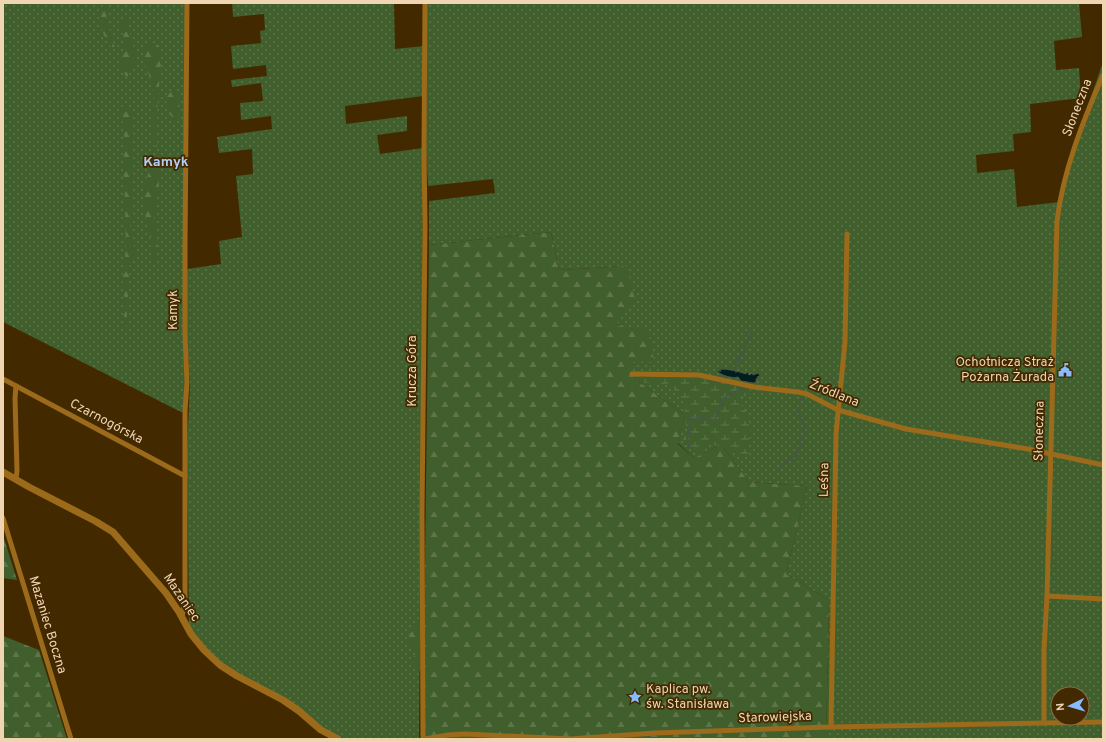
<svg xmlns="http://www.w3.org/2000/svg" width="1106" height="742" font-family="Overpass,sans-serif">
<style>
.grass{fill:url(#grass-dots);fill-rule:evenodd}
.forest{fill:url(#forest-firs)}
.wetland{fill:url(#wetland-marsh)}
.water{fill:#001e1e;stroke:#48554a}
.lines{fill:none;stroke-linecap:round;stroke-linejoin:round}
.stream{stroke:#48554a;stroke-width:1.5}
.street{stroke:#9b6a1a;stroke-width:5}
.secondary{stroke:#9b6a1a;stroke-width:7}
.labels{text-anchor:middle;dominant-baseline:central;stroke-width:3.5;stroke-linejoin:round;paint-order:stroke}
.street-label{font-size:13px;fill:#efd5b2;stroke:#422900}
.poi-label{font-size:13px;fill:#efd5b2;stroke:#422900;text-anchor:end}
.neighbourhood-label{font-size:14px;font-weight:bold;fill:#b1cef3;stroke:#422900}
</style>
<defs>
<pattern id="grass-dots" width="8" height="8" patternUnits="userSpaceOnUse"><rect width="8" height="8" fill="#415f2d"/><path d="M2 2h.1M6 6h.1" fill="none" stroke="#5d7549" stroke-width="1.8" stroke-linecap="round"/></pattern>
<pattern id="forest-firs" width="22" height="20" patternUnits="userSpaceOnUse"><rect width="22" height="20" fill="#415f2d"/><path d="M5 1l3.5 6h-7zM16 11l3.5 6h-7z" fill="#5d7549"/></pattern>
<pattern id="wetland-marsh" width="20" height="14" patternUnits="userSpaceOnUse"><rect width="20" height="14" fill="#415f2d"/><path d="M1 5h8M5 5V1M11 12h8M15 12V8" fill="none" stroke="#5d7549"/></pattern>
</defs>
<rect width="100%" height="100%" fill="#422900"/>
<g class="grass">
<polygon points="3,3 185,3 185,382 184,412 181,412 3,322"/>
<polygon points="232,3 394,3 395,49 424,46 423,96 345,106 346,124 407,116 407,131 377,135 380,154 423,148 419,738 346,739 330,734 220,663 205,647 189,626 187,450 190,384 187,337 187,269 221,264 219,241 242,237 236,176 253,174 252,149 219,153 217,137 272,129 271,116 241,120 240,103 263,101 261,83 232,87 231,80 267,76 266,65 233,69 231,46 261,43 260,31 265,30 264,14 233,17"/>
<path d="M427,3H1079L1082,37L1054,41L1056,70L1079,68L1081,98L1030,104L1031,132L1013,134L1014,151L976,155L977,173L1014,169L1017,207L1059,202L1074,146L1103,62V739H826L829,600L786,574L807,486L749,482L721,444L694,458L678,443L685,415L635,379L630,361L654,362L615,326L627,266L559,270L551,232L429,245V201L495,193L493,179L428,186L426,150ZM1058,694H1082V718H1058Z"/>
</g>
<g class="forest">
<polygon points="103,3 110,3 106,17 115,49 111,48 102,31 101,17"/>
<path d="M125,17L128,18C129,24 129,31 131,37C136,55 139,61 127,77C112,61 126,58 125,44C124,36 121,29 120,21Z"/>
<polygon points="148,42 158,45 160,49 161,61 156,124 157,148 155,151 153,135 154,102 153,86 143,58 143,46"/>
<path d="M174,86L181,95C178,105 180,117 176,126L167,107L166,99Z"/>
<polygon points="127,103 130,108 133,122 131,164 131,212 130,227 132,240 137,253 130,261 126,331 124,325 124,289 122,279 126,249 125,200 123,166 125,142 121,111 123,105"/>
<polygon points="156,164 159,175 159,188 154,216 158,251 154,263 151,255 150,234 143,206 145,182 149,172"/>
<polygon points="551,232 559,270 627,266 635,300 615,326 648,328 654,362 631,362 635,379 685,415 678,444 694,458 721,444 749,482 807,486 786,574 829,600 826,739 425,739 423,728 429,245"/>
<polygon points="3,535 17,580 3,578"/>
<polygon points="417,622 420,622 420,671 417,671 413,664 415,653 408,646 408,638"/>
<polygon points="3,636 39,650 67,739 3,739"/>
</g>
<path class="wetland" d="M636,376H698L750,388L749,395L741,397L739,403L744,408L751,427L748,448V457L735,454L723,447L709,444L699,451L688,449L687,446L682,437V436H687L689,430C684,425 683,414 686,407C683,398 675,392 669,383L663,386L634,380Z"/>
<path class="water" d="M720,369C729,369 737,371 746,374L747,372L749,373L748,374L750,375L752,373L753,375L758,373L760,376L757,377L758,378L756,379V382L754,383L741,381L738,377C733,379 720,375 717,371H721Z"/>
<g class="lines">
<g class="stream">
<path d="M736,372L735,364L737,361L739,362L738,358L740,356H742C743,348 749,341 751,333"/>
<path d="M688,449L689,446L687,438L689,430V419L704,418L715,420C716,413 722,398 728,395C734,392 738,392 742,387"/>
<polyline points="781,465 797,455 801,440 805,434 803,422 799,414 800,399"/>
</g>
<g class="street">
<polyline points="632,374 699,375 754,387 798,392 807,394 838,410 906,429 1028,449 1103,465"/>
<polyline points="3,379 185,476"/>
<polyline points="16,479 17,471 15,398 16,386"/>
<polyline points="3,518 71,739"/>
<polyline points="1047,596 1103,599"/>
<polyline points="182,617 185,601 185,411 187,382 185,334 185,246 187,3"/>
<path d="M1044,723V650L1047,596L1057,221C1063,171 1083,121 1103,75"/>
<polyline points="831,727 836,434 845,342 847,234"/>
<polyline points="423,739 422,513 425,226 424,150 425,3"/>
<polyline points="425,739 448,735 465,734 570,739 655,733 831,727 1103,722"/>
</g>
<polyline class="secondary" points="3,472 29,487 95,521 113,532 166,593 179,612 191,634 204,650 220,665 237,676 283,700 299,711 321,730 338,739"/>
</g>
<defs>
<g id="civic-bare" transform="scale(1.08)"><path d="M-.6-6.5H3V-4.5H.6V-3L4-1V1h2V6H-6V1h2V-1L-.6-3ZM-1.2 2.5V6h2.4V2.5Z" fill="#87bbfb" stroke="#422900" stroke-width="2.5" paint-order="stroke"/></g>
<g id="sight-bare" transform="scale(1.08)"><path d="M0-6L1.8-2.2L6-1.7L2.9 1.2L3.7 5.4L0 3.3L-3.7 5.4L-2.9 1.2L-6-1.7L-1.8-2.2Z" fill="#87bbfb" stroke="#422900" stroke-width="2.5" paint-order="stroke"/></g>
</defs>
<g fill-rule="evenodd">
<use href="#civic-bare" x="1065" y="370"/>
<use href="#sight-bare" x="635" y="697"/>
</g>
<g class="labels">
<g class="street-label">
<text transform="translate(1078 108) rotate(-69)">Słoneczna</text>
<text transform="translate(174 310) rotate(-90)">Kamyk</text>
<text transform="translate(413 371) rotate(-90)">Krucza Góra</text>
<text transform="translate(834 394) rotate(22)">Źródlana</text>
<text transform="translate(106 422) rotate(28)">Czarnogórska</text>
<text transform="translate(1040 431) rotate(-89)">Słoneczna</text>
<text transform="translate(825 480) rotate(-89)">Leśna</text>
<text transform="translate(181 598) rotate(56)">Mazaniec</text>
<text transform="translate(47 625) rotate(73)">Mazaniec Boczna</text>
<text transform="translate(775 718) rotate(-2)">Starowiejska</text>
</g>
<g class="poi-label">
<text x="1054" y="363">Ochotnicza Straż<tspan x="1054" dy="15">Pożarna Żurada</tspan></text>
<text x="646" y="690" text-anchor="start">Kaplica pw.<tspan x="646" dy="15">św. Stanisława</tspan></text>
</g>
<g class="neighbourhood-label">
<text x="166" y="162">Kamyk</text>
</g>
</g>
<rect width="1106" height="742" fill="none" stroke="#efd5b2" stroke-width="8"/>
<g transform="translate(1070 706) rotate(265)"><circle r="19" fill="#422900" stroke="#876e47"/>
<path d="M0-3L7 15L0 10L-7 15Z" fill="#87bbfb"/>
<text y="-6" font-size="11" font-weight="bold" text-anchor="middle" fill="#efd5b2">N</text>
</g>
</svg>
